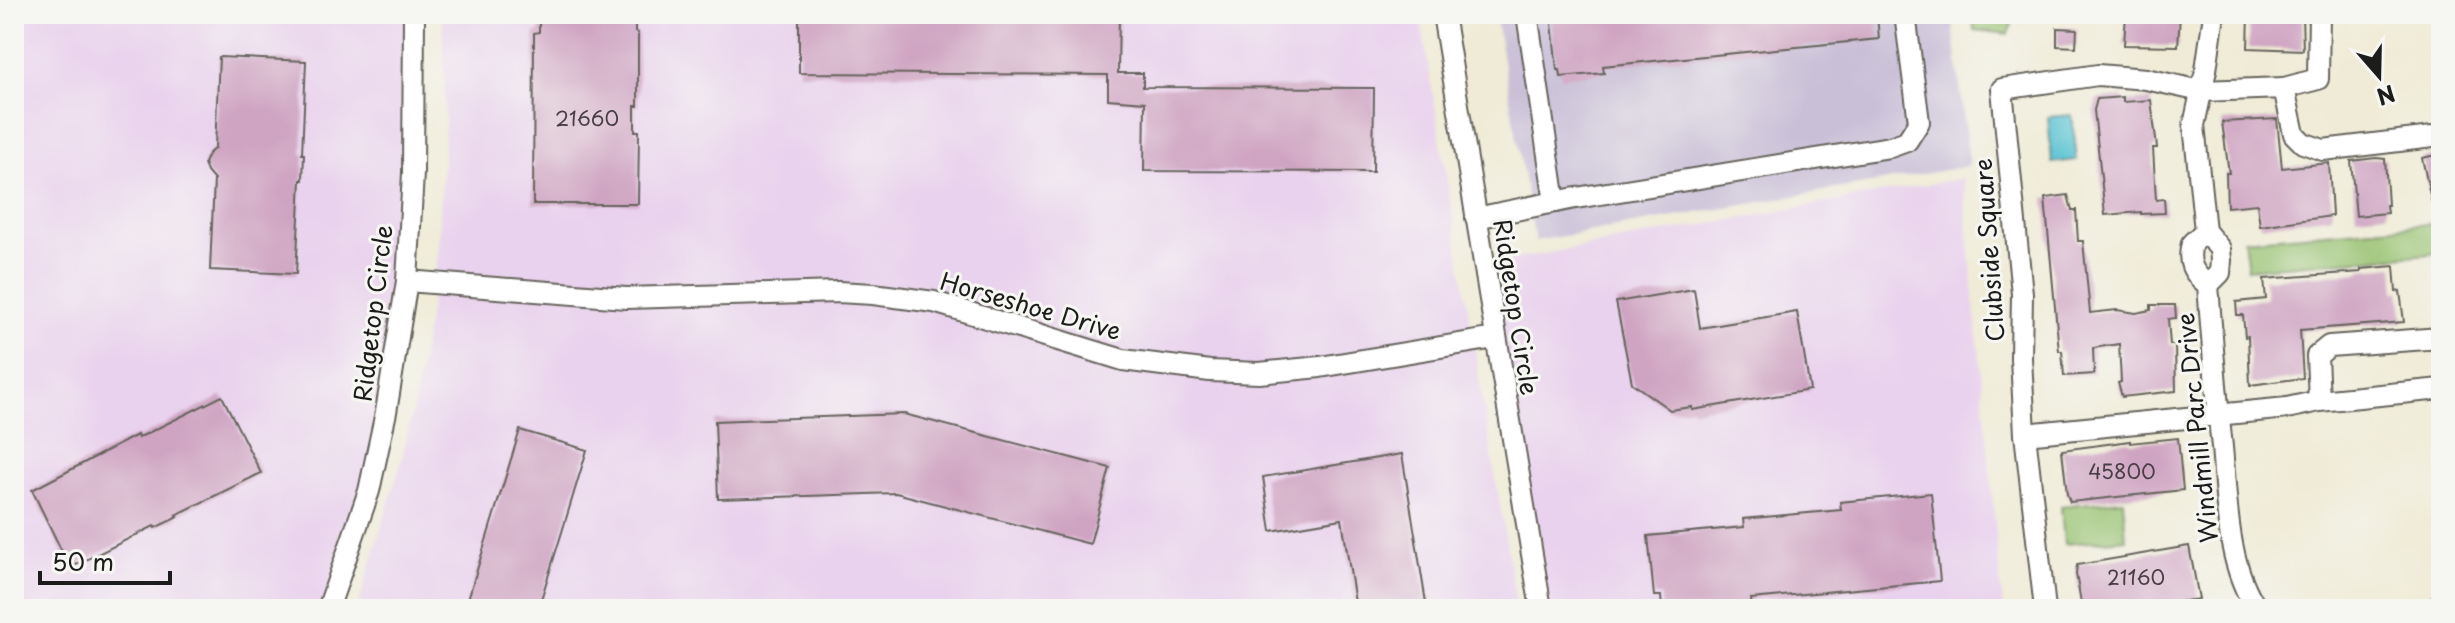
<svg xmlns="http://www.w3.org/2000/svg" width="2455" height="623" font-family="'Playpen Sans',sans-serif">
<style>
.built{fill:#e9d2ed}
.industrial{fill:#c9bfd7}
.green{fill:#96c16e;stroke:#596e45;stroke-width:2}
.water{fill:#57c2d1;stroke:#3a6f76;stroke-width:2}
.building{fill:#cfa4c2}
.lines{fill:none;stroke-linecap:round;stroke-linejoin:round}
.minor-casing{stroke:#66645d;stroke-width:24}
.minor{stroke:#fff;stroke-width:20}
.labels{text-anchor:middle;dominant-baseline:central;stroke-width:6;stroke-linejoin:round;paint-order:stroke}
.number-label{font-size:20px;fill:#493e46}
.street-label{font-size:24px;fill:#1c1c1c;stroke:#f6f6f2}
</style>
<rect width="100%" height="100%" fill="#f6f6f2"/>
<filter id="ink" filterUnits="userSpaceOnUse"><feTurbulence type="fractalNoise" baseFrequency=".0125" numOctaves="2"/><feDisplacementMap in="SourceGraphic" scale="16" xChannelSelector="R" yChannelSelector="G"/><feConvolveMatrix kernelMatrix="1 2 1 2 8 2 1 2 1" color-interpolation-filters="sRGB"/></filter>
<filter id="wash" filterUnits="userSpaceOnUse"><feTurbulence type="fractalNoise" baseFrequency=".006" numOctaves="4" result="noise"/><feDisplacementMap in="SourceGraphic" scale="32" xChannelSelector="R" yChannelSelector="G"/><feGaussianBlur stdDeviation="1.8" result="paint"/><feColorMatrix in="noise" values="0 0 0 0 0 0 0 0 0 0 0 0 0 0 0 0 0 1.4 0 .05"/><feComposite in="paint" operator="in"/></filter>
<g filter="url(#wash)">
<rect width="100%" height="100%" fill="#efebd6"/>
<g class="built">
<polygon points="14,14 414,14 414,88 386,412 328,609 14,609"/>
<polygon points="442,14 1420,14 1517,609 357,609 400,466 415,399 438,256 445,117"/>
<polygon points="1963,178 2003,609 1541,609 1483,265"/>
</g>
<polygon class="industrial" points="1495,14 1952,14 1969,166 1535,241"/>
<g class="green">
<polygon points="1973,14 2016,14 2008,34 1974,30"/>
<polygon points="2441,223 2441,253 2248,269 2244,240"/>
<polygon points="2123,500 2126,539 2064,544 2061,506"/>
</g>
<polygon class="water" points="2072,115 2077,160 2052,163 2048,117"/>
<g id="blocks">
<g class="building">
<polygon points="539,14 635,14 635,32 638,33 638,106 635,106 635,131 639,131 638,204 533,204 534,33 539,32"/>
<polygon points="799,14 1119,14 1118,73 1143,73 1143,87 1374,88 1373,172 1144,171 1145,102 1108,99 1108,75 799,73"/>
<polygon points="1551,14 1877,14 1879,39 1603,66 1604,73 1561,77 1560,70 1557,70"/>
<polygon points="2126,14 2180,14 2178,46 2124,45"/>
<polygon points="2249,14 2302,14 2303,50 2248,48"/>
<polygon points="2057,28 2077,29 2076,47 2057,46"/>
<polygon points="219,57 306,61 302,154 304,154 303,180 301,180 296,274 210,270 214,180 207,172 204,163 208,154 215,148"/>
<polygon points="2123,97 2123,102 2151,100 2157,148 2153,148 2156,200 2164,199 2165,213 2141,214 2141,212 2105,215 2094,110 2097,99"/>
<polygon points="2277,119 2282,168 2329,163 2332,216 2260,226 2257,204 2227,207 2226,173 2229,173 2222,122"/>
<polygon points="2436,155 2437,158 2441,156 2441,217 2435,217 2422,158"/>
<polygon points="2376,158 2385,159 2388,205 2386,205 2387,213 2356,216 2351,161"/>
<polygon points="2068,195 2072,210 2076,210 2078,241 2083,241 2090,313 2117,310 2136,313 2151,310 2151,305 2175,305 2176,318 2168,319 2170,345 2175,345 2176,391 2122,397 2118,383 2121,382 2119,344 2093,348 2094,374 2064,376 2062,351 2059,351 2045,198"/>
<polygon points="2394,266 2396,292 2400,291 2404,322 2300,330 2303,378 2250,385 2248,336 2245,337 2243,315 2237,315 2236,302 2266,299 2264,279 2361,272 2361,269"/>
<polygon points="1694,289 1700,328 1797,312 1810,390 1692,410 1692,407 1670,410 1632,383 1616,302"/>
<polygon points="222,396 261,473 176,515 178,517 155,528 154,526 70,568 32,490 137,435 138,438"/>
<polygon points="904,414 1110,468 1090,544 896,493 718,499 715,421"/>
<polygon points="520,430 587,450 562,532 538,609 465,609"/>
<polygon points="2178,438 2183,490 2070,502 2067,494 2062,450 2130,441 2130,443"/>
<polygon points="1402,454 1427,609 1356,609 1342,519 1271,531 1263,477"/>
<polygon points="1931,493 1940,581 1751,599 1752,609 1662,609 1661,596 1654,596 1648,536 1744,527 1743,519 1841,510 1840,502"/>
<polygon points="2189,546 2199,599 2151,606 2152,609 2082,609 2076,574 2077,565"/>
</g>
</g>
</g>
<g filter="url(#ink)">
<use href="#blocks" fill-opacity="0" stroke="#66645d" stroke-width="2"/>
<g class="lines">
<g class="minor-casing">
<g id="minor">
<polyline points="1443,14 1541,609"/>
<polyline points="1527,14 1555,202"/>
<polyline points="2284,88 2318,79 2319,14"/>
<polyline points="1476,218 1570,199 1890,147 1907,141 1919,122 1905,14"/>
<path d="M2205,231L2192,243C2187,262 2192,273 2208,285C2212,339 2216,393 2222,447C2227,499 2226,564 2257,609"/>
<polyline points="407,281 626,298 838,292 873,294 934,302 1123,360 1210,371 1259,373 1320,367 1495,338"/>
<polyline points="2208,285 2220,273 2221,260 2220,249 2205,231 2194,125 2206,70 2214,14"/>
<polyline points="2319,401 2317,356 2329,346 2441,338"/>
<polyline points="2025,434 2287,408 2319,401 2441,389"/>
<polyline points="328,609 369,491 386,412 407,281 413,173 414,14"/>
<polyline points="2045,609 2025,434 2021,358 2022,294 2002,89 2098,75 2146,79 2201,91 2284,88 2294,134 2303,143 2323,150 2441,136"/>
<polyline points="2435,609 2441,604"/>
</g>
</g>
<use href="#minor" class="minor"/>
</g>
</g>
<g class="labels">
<g class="number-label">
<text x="587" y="118">21660</text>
<text x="2122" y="471">45800</text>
<text x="2136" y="577">21160</text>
</g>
<g class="street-label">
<text transform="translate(1988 250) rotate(-94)">Clubside Square</text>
<text transform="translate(1031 305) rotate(16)">Horseshoe Drive</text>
<text transform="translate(1517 307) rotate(81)">Ridgetop Circle</text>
<text transform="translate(372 313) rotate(-83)">Ridgetop Circle</text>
<text transform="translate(2196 428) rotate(-96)">Windmill Parc Drive</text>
</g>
</g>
<rect width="2455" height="623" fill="none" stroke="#f6f6f2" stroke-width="48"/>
<g transform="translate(2379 76) rotate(160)" stroke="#f6f6f2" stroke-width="6" paint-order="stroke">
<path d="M0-6L14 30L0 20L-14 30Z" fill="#1c1c1c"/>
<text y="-12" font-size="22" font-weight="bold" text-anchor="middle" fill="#1c1c1c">N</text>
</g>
<path d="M40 571v12h130v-12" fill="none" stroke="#1c1c1c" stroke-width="4"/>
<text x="52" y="571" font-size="24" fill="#1c1c1c" stroke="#f6f6f2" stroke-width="6" paint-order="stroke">50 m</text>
</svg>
